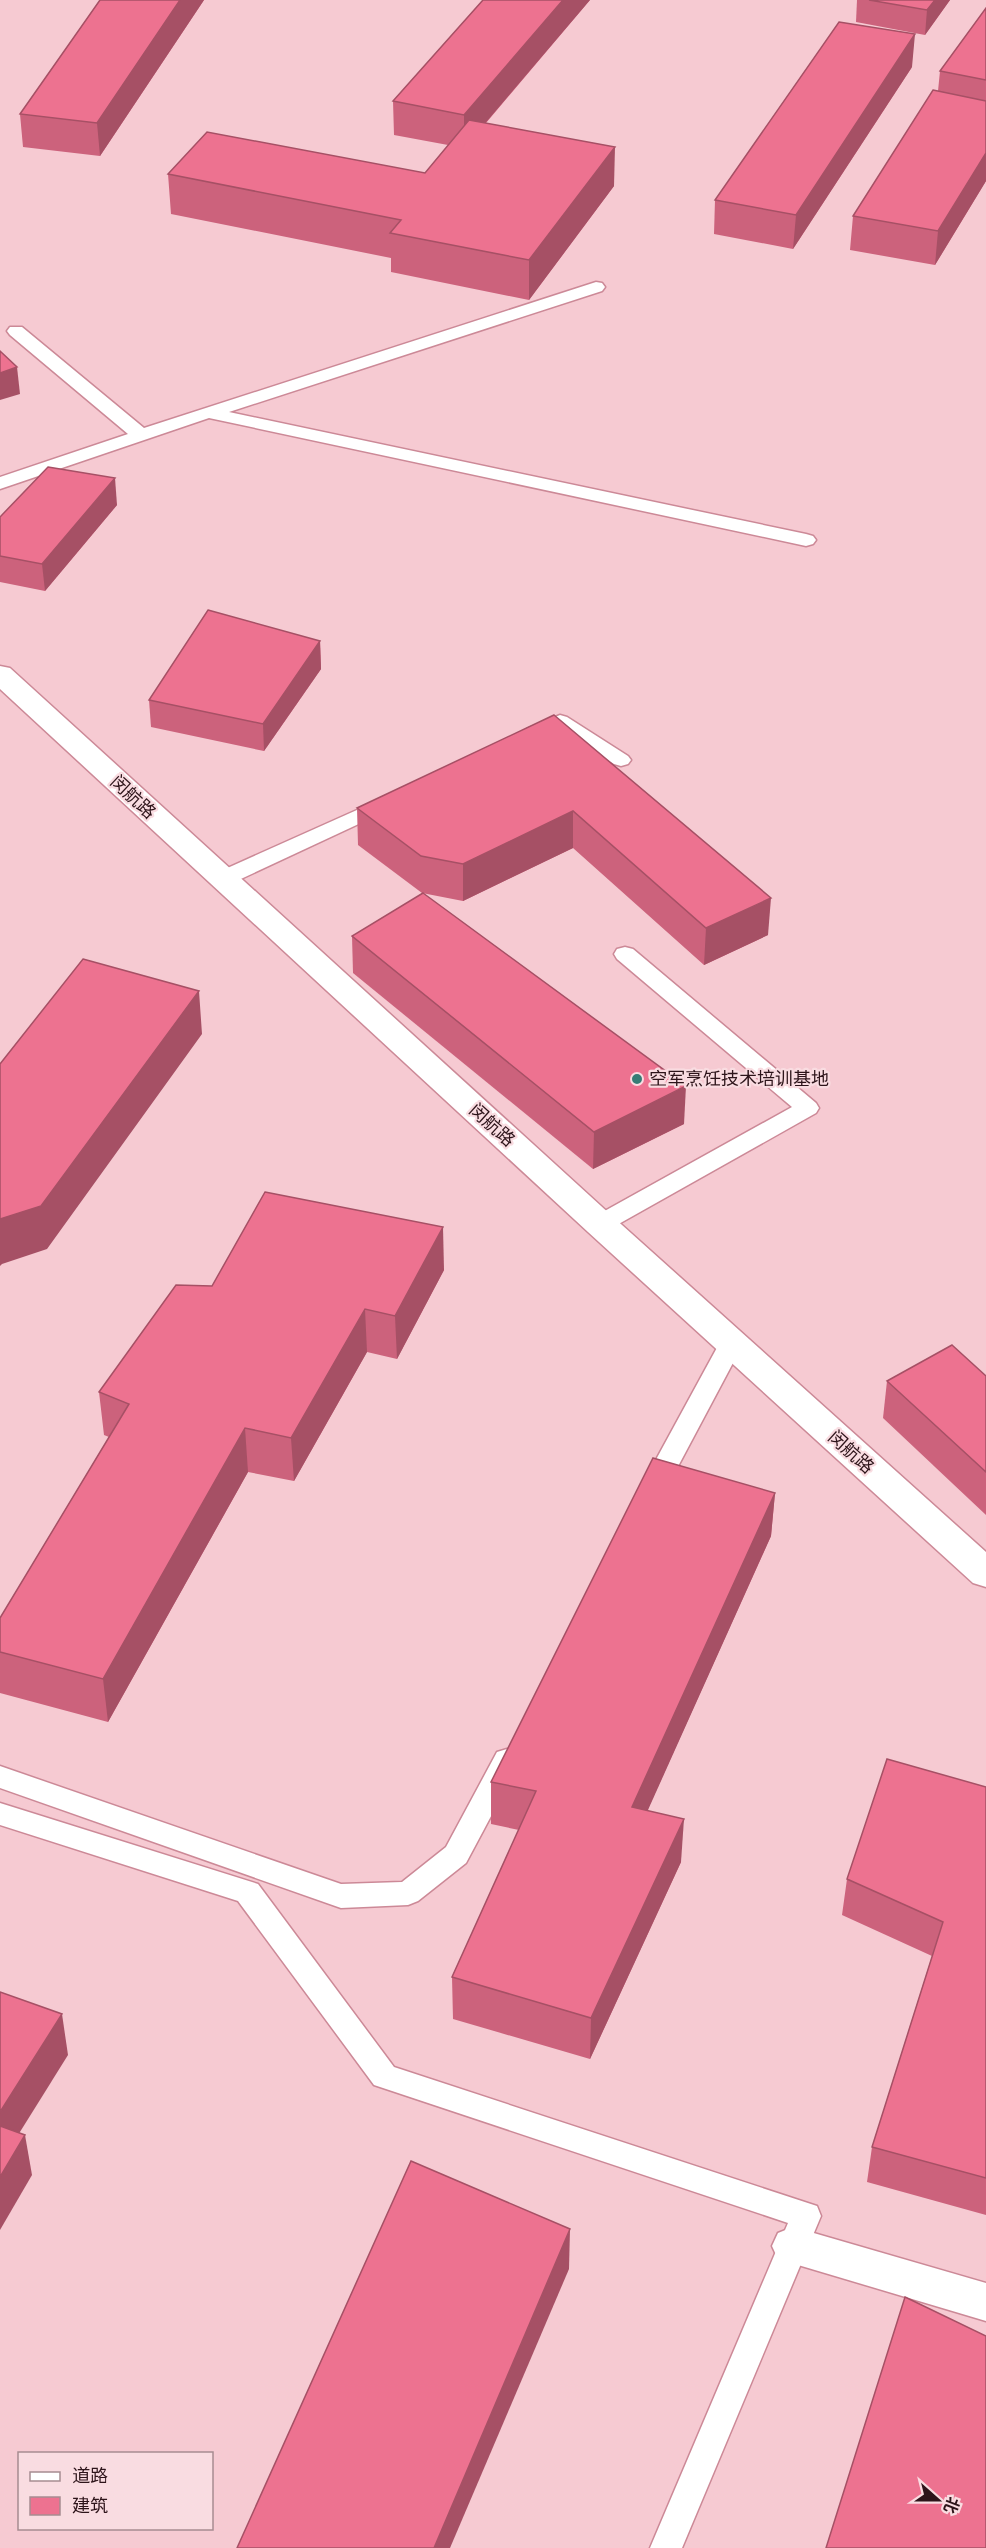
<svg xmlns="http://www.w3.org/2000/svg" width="986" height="2548" font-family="Bitter,'Noto Sans SC',serif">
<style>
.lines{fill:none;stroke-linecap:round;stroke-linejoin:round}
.service-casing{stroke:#cc8997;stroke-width:3}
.minor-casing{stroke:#cc8997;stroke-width:3}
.service{fill:#fff;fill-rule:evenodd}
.minor{fill:#fff;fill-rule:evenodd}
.wall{fill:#cc627c}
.shaded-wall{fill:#a65065}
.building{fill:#ed7290;stroke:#a65065;stroke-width:1.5}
.poi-dot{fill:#367d76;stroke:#f9dce1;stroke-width:2}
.labels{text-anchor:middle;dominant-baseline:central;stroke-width:4.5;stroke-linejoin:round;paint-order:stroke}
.street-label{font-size:18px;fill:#2d141a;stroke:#f9dce1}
.poi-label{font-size:18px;fill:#2d141a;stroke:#f9dce1;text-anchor:start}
</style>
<rect width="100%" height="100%" fill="#f6cad2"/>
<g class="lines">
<g class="service-casing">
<g id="service">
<polygon points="596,282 602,283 605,287 602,291 229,412 806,534 813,536 816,540 813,544 806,546 209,418 0,489 0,477 128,434 10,335 7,331 10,327 22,327 144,428"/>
<polygon points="560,715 567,717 628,756 631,760 628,764 621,766 614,764 559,729 541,737 527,737 524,733 527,729"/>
<polygon points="386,797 393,798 396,803 393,808 230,884 222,886 214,884 211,879 214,874"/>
<polygon points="625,947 633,949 816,1103 819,1108 816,1113 608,1230 600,1232 592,1230 588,1224 592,1218 792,1107 617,959 614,954 617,949"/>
<polygon points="731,1335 740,1338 743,1344 666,1489 662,1496 653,1499 644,1496 640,1489 719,1344 722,1338"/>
<polygon points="507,1749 517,1752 521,1760 466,1863 418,1901 408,1905 341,1908 0,1788 0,1766 341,1884 402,1882 446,1847 497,1752"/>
<polygon points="0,1803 258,1884 394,2067 817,2206 821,2216 682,2548 650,2548 788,2223 374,2085 238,1901 0,1825"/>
</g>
</g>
<g class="minor-casing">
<g id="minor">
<polygon points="0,666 10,668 612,1216 986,1552 986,1587 973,1583 588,1232 0,689"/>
<polygon points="793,2227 986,2283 986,2321 778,2259 772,2246 778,2233"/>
</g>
</g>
<use href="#service" class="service"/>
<use href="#minor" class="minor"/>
</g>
<g class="wall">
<polygon points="100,0 204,0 100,156 23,147 20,114"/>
<polygon points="483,0 590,0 486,123 614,186 529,300 391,272 391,258 171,214 168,174 425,173 448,145 394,135 393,101"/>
<polygon points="857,0 950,0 925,35 856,22"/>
<polygon points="986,8 986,181 935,265 850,250 853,216 938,91 940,71"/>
<polygon points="912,67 793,249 714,234 715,200"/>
<polygon points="117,505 45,591 0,582 0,517"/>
<polygon points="320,641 321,669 264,751 151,727 149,700"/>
<polygon points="554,715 768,935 704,965 573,848 463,901 422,893 358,845 357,808"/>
<polygon points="352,936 684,1124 593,1169 353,973"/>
<polygon points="444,1270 397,1359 367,1352 294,1481 248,1472 108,1722 0,1693 0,1618 109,1437 104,1435 99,1392 212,1286"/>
<polygon points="986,1376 986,1515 883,1418 887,1381"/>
<polygon points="775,1493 771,1536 647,1811 681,1862 590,2059 453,2019 452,1977 519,1830 491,1824 491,1782"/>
<polygon points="986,1787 986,2215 867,2182 872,2147 932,1956 842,1915 847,1879"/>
</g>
<g class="shaded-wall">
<polygon points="180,0 204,0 100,156 97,123"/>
<polygon points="563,0 590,0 464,148 464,115"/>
<polygon points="935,0 950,0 925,35 927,10"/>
<polygon points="915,34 912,67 793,249 796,215"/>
<polygon points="615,147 614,186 529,300 529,260"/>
<polygon points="986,153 986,181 935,265 938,231"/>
<polygon points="17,367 20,394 0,400 0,373"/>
<polygon points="115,478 117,505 45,591 42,564"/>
<polygon points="320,641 321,669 264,751 263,724"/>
<polygon points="573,811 573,848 463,901 463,864"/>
<polygon points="771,898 768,935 704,965 706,928"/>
<polygon points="199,991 202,1034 47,1249 2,1264 0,1266 0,1219"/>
<polygon points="686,1086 684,1124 593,1169 594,1132"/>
<polygon points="443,1227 444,1270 397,1359 395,1316"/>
<polygon points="365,1309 367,1352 294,1481 291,1438"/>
<polygon points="245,1428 248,1472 108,1722 103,1679"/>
<polygon points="775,1493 771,1536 630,1850 632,1807"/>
<polygon points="684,1819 681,1862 590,2059 591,2018"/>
<polygon points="62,2014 68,2055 0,2164 0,2112"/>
<polygon points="25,2135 32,2175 0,2230 0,2177"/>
<polygon points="570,2229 569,2269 450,2548 434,2548"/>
</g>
<g class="building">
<polygon points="100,0 180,0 97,123 20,114"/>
<polygon points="483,0 563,0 464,115 393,101"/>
<polygon points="869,0 935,0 927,10"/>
<polygon points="986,8 986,80 940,71"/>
<polygon points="839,22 915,34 796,215 715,200"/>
<polygon points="933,90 986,101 986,153 938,231 853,216"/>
<polygon points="469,120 615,147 529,260 390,233 401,220 168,174 207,132 425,173"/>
<polygon points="0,351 17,367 0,373"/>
<polygon points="48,467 115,478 42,564 0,556 0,517"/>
<polygon points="208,610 320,641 263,724 149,700"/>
<polygon points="554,715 771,898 706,928 573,811 463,864 421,856 357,808"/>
<polygon points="423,893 686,1086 594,1132 352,936"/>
<polygon points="83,959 199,991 41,1206 0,1219 0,1064"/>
<polygon points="265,1192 443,1227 395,1316 365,1309 291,1438 245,1428 103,1679 0,1652 0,1618 129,1404 99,1392 176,1285 212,1286"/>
<polygon points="952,1345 986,1376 986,1472 887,1381"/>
<polygon points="653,1458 775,1493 632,1807 684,1819 591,2018 452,1977 536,1791 491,1782"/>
<polygon points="887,1759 986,1787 986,2178 872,2147 943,1922 847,1879"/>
<polygon points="0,1992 62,2014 0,2112"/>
<polygon points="0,2126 25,2135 0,2177"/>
<polygon points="411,2161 570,2229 434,2548 237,2548"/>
<polygon points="905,2297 986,2336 986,2548 826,2548"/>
</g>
<circle class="poi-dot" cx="637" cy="1079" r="6"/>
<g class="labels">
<g class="street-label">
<text transform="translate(133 797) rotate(43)">闵航路</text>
<text transform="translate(492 1125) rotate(42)">闵航路</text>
<text transform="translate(851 1452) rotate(42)">闵航路</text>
</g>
<g class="poi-label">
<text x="649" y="1079">空军烹饪技术培训基地</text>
</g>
</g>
<rect x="18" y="2452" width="195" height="78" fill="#f9dce1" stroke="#a78c91" stroke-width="1.5"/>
<rect x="30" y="2472" width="30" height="9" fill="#ffffff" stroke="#a78c91" stroke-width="1.5"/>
<text x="72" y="2482" font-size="18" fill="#2d141a">道路</text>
<rect x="30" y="2497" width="30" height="18" fill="#ed7290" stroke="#a78c91" stroke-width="1.5"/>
<text x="72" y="2512" font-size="18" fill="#2d141a">建筑</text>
<g transform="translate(938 2500) rotate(111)" stroke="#f9dce1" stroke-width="4.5" paint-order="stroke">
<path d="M0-4.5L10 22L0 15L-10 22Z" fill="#2d141a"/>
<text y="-9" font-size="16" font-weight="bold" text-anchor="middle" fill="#2d141a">北</text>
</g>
</svg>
